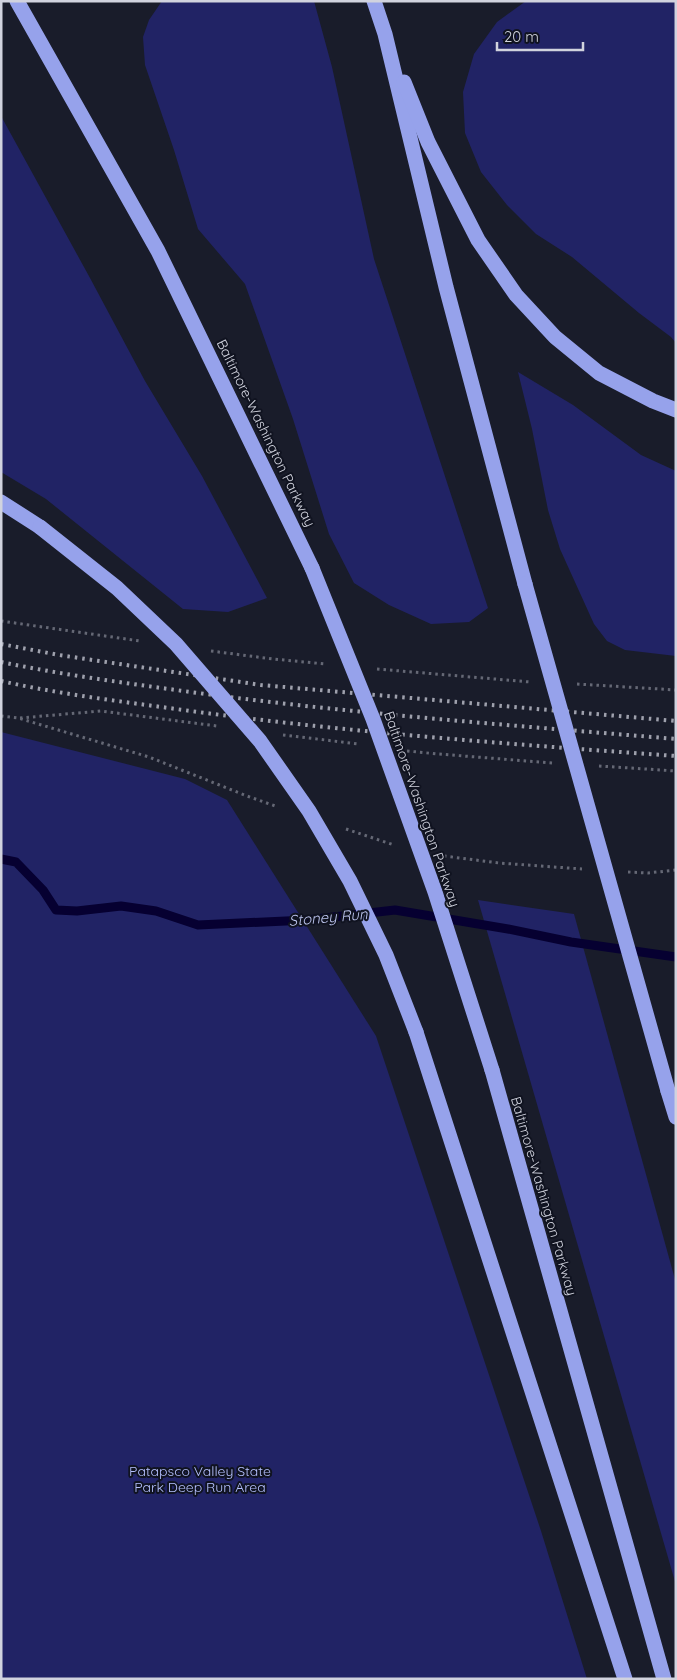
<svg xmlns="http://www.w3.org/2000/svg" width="677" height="1680" font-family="Quicksand,sans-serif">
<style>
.green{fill:#212365}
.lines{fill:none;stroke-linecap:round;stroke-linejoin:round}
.stream{stroke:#060031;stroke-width:9}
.path{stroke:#656875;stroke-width:3;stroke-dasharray:2.5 4;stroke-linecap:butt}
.highway{stroke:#96a2eb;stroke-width:15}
.rail{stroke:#9fa1ad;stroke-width:4;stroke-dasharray:2.5 5;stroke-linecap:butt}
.highway-bridge{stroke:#96a2eb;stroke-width:15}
.labels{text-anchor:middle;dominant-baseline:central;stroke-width:4;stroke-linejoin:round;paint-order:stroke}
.street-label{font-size:14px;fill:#d1d3de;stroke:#101320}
.park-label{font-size:14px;fill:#b5c0fe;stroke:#101320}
.water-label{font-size:15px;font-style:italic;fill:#bdc5ef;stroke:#101320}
</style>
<rect width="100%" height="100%" fill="#191c2a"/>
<g class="green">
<polygon points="162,1 314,1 332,67 374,259 488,608 469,622 431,624 389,605 354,583 329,534 293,419 245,284 198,229 174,150 145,65 143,37 149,20"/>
<polygon points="526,1 676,1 676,343 671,337 639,313 572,257 536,234 507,205 481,172 465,133 463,92 474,54 497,22"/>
<polygon points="1,116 90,278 145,381 202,476 267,598 228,612 183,609 46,499 1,472"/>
<polygon points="518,372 573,405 641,455 676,471 676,656 625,650 607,641 594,624 560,549 548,510 532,429"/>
<polygon points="1,732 185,779 227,800 376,1036 541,1531 587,1679 1,1679"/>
<polygon points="478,900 574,914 676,1283 676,1585"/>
</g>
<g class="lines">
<polyline class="stream" points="1,859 16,862 43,890 56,910 77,911 121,906 156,911 198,925 307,920 395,910 508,929 571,942 676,957"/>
<g class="path">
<polyline points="1,621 140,641"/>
<polyline points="211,651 273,659 326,664"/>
<polyline points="377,669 530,682"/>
<polyline points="577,684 676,690"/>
<polyline points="1,716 18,718 149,757 247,796 278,807"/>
<polyline points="20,718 101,711 217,726"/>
<polyline points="283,735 359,744"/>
<polyline points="407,751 438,754 553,763"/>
<polyline points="599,766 676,771"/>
<polyline points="346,829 394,845"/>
<polyline points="444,856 499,863 582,869"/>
<polyline points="628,872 648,873 676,870"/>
</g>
<g class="highway">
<polyline points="17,1 158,251 312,568"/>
<polyline points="374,1 385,34 446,287 525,584"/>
<polyline points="404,82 428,142 478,240 516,295 555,337 599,373 653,401 676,410"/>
<polyline points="1,502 40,527"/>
<polyline points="416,1032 625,1679"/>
<polyline points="492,1070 664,1679"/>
<polyline points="668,1091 676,1117"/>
</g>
<g class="rail">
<polyline points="1,644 59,655 261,685 676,721"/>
<path d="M1,662C59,674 118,682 176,690C342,713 509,725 676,739"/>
<path d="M1,681C59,694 118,701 176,709C342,732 509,744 676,756"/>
</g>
<g class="highway-bridge">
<polyline points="40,527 117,588 176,644 260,741 309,811 350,881 386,955 416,1032"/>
<polyline points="312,568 373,719 435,892 492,1070"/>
<polyline points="525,584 668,1091"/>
</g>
</g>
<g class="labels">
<g class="street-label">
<text transform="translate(266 433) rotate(64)">Baltimore-Washington Parkway</text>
<text transform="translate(422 809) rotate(71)">Baltimore-Washington Parkway</text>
<text transform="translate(544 1196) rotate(74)">Baltimore-Washington Parkway</text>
</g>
<g class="park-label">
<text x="200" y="1471">Patapsco Valley State<tspan x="200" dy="16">Park Deep Run Area</tspan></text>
</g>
<g class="water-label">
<text transform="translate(328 917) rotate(-5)">Stoney Run</text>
</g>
</g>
<rect width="677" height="1680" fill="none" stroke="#d1d3de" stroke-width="5"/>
<path d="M497 42v8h86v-8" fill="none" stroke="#d1d3de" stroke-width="2.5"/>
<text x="504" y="42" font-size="15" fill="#d1d3de" stroke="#101320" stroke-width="4" paint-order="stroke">20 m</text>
</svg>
